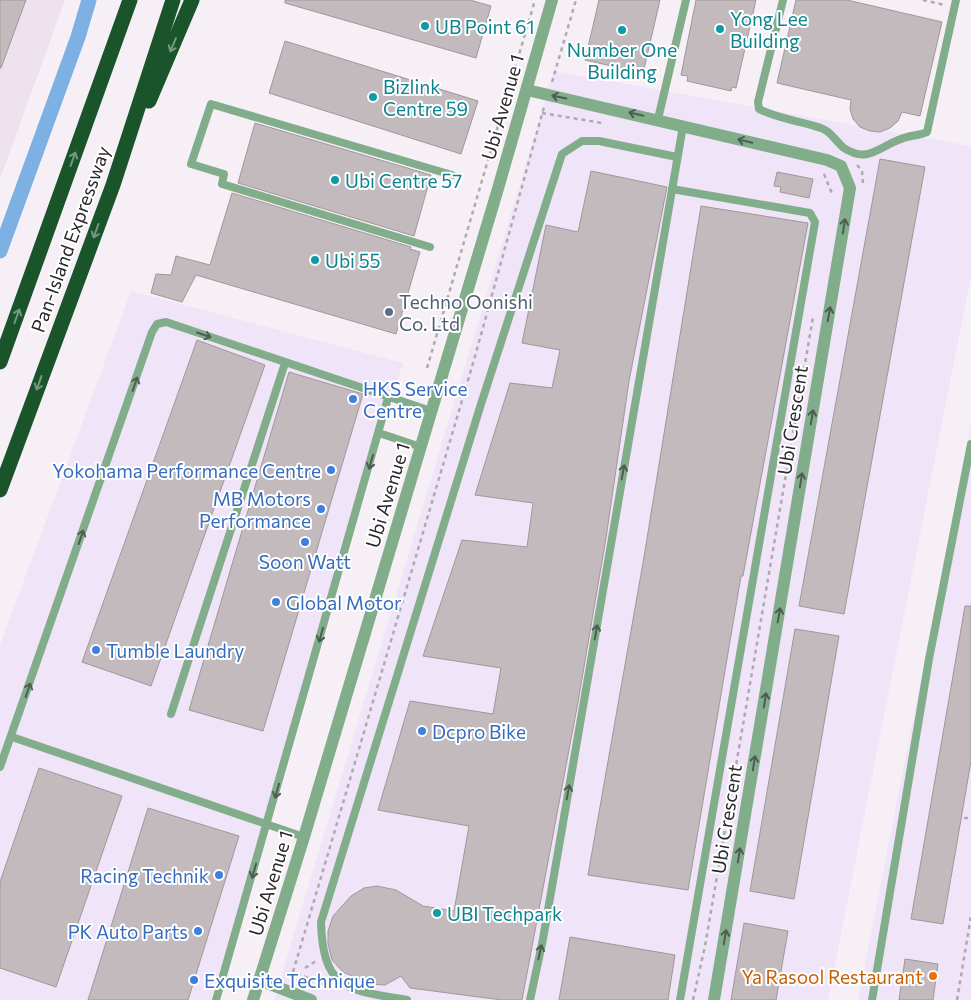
<svg xmlns="http://www.w3.org/2000/svg" width="971" height="1000" font-family="Commissioner,sans-serif">
<style>
.built{fill:#ede2ee}
.industrial{fill:#efe4f8}
.lines{fill:none;stroke-linecap:round;stroke-linejoin:round}
.canal{stroke:#7db1e3;stroke-width:15}
.building{fill:#c3babd;stroke:#9f979a}
.path{stroke:#afaaaf;stroke-width:2.5;stroke-dasharray:4 4;stroke-linecap:butt}
.service{stroke:#82ad8b;stroke-width:8}
.minor{stroke:#82ad8b;stroke-width:12}
.tertiary{stroke:#82ad8b;stroke-width:12}
.motorway{stroke:#19542b;stroke-width:15}
.oneway{stroke:#759880}
.oneway2{stroke:#4e5d51}
.culture-dot{fill:#0f9aa8;stroke:#fff;stroke-width:2}
.service-dot{fill:#5c6f8a;stroke:#fff;stroke-width:2}
.shop-dot{fill:#3f7fe0;stroke:#fff;stroke-width:2}
.food-dot{fill:#e8710a;stroke:#fff;stroke-width:2}
.labels{text-anchor:middle;dominant-baseline:central;stroke-width:4;stroke-linejoin:round;paint-order:stroke}
.culture-label{font-size:19px;fill:#0d838f;stroke:#fff;text-anchor:start}
.street-label{font-size:19px;fill:#2b282b;stroke:#fff}
.service-label{font-size:19px;fill:#4e5e75;stroke:#fff;text-anchor:start}
.shop-label{font-size:19px;fill:#366cbe;stroke:#fff;text-anchor:start}
.food-label{font-size:19px;fill:#c56008;stroke:#fff;text-anchor:end}
</style>
<rect width="100%" height="100%" fill="#f6f0f6"/>
<polygon class="built" points="0,0 65,0 0,179"/>
<g class="industrial">
<polygon points="554,71 971,146 971,276 828,1000 274,1000"/>
<polygon points="131,291 403,363 211,1000 0,1000 0,645"/>
<polygon points="971,424 971,1000 858,1000"/>
</g>
<g class="lines">
<polyline class="canal" points="0,251 78,37 89,0"/>
</g>
<g class="building">
<polygon points="0,0 26,0 1,68 0,68"/>
<polygon points="285,0 470,0 491,6 476,58 285,3"/>
<polygon points="599,0 660,0 643,73 585,60"/>
<polygon points="696,0 756,0 736,88 732,87 731,91 687,81 688,76 681,75"/>
<polygon points="796,0 847,0 942,22 920,116 902,112 898,121 890,128 880,132 870,131 860,127 853,119 850,109 851,100 777,83"/>
<polygon points="285,41 478,101 461,154 269,93"/>
<polygon points="255,123 431,175 414,236 238,183"/>
<polygon points="880,159 925,167 844,614 799,606"/>
<polygon points="591,171 667,187 629,381 606,538 578,702 522,1000 502,1000 410,988 401,976 385,985 370,984 343,972 332,960 328,944 328,931 333,916 351,896 364,888 377,886 396,890 423,906 454,911 469,826 378,810 410,701 493,714 501,668 423,656 462,540 527,547 533,503 475,495 510,383 552,388 560,350 522,343 546,225 578,232"/>
<polygon points="777,172 813,179 809,198 780,192 781,187 774,186"/>
<polygon points="232,193 411,247 410,249 420,252 396,334 196,275 182,302 151,293 156,274 171,275 176,256 210,265"/>
<polygon points="701,206 808,223 743,576 741,576 688,890 588,875 644,557"/>
<polygon points="197,340 265,365 151,686 82,662"/>
<polygon points="289,372 363,394 263,731 189,710"/>
<polygon points="965,606 971,606 971,761 943,924 911,919"/>
<polygon points="795,629 839,636 794,899 750,891"/>
<polygon points="39,768 122,796 56,987 0,968 0,882"/>
<polygon points="148,808 239,836 188,1000 88,1000"/>
<polygon points="744,923 788,931 776,1000 731,1000"/>
<polygon points="570,937 675,955 668,1000 559,1000"/>
<polygon points="905,959 938,964 933,1000 899,1000"/>
</g>
<g class="lines">
<g class="path">
<polyline points="923,0 945,5"/>
<polyline points="552,82 576,0"/>
<polyline points="542,113 602,123"/>
<polyline points="857,165 862,171 863,183"/>
<polyline points="824,174 833,196"/>
<polyline points="427,368 535,0"/>
<polyline points="964,818 971,818"/>
<polyline points="305,968 316,961"/>
<polyline points="330,987 293,972 474,360 544,107"/>
<polyline points="693,1000 705,946 813,317"/>
<polyline points="957,1000 971,916"/>
</g>
<g class="service">
<path d="M783,0L758,102L759,109C778,119 801,121 821,128C831,131 836,142 844,148C868,164 880,146 901,139C910,135 918,136 927,132L956,0"/>
<polyline points="658,119 686,0"/>
<polyline points="672,189 810,213 815,222 680,1000"/>
<polyline points="430,247 222,184 224,174 191,164 211,104 452,175"/>
<polyline points="379,433 421,447"/>
<polyline points="171,714 285,363"/>
<polyline points="12,737 304,837"/>
<polyline points="0,767 152,332 157,324 166,322 431,411"/>
<polyline points="216,1000 388,398"/>
<path d="M407,1000C348,990 323,991 321,922L481,404L562,154L582,141H599L677,157"/>
<polyline points="530,1000 543,939 683,126"/>
<polyline points="872,1000 929,659 971,444"/>
</g>
<g class="minor">
<polyline points="527,90 827,160 841,166 850,188 714,1000"/>
<polyline points="259,980 311,1000"/>
</g>
<polyline class="tertiary" points="253,1000 304,837 497,192 552,0"/>
<g class="motorway">
<polyline points="149,101 192,0"/>
<polyline points="0,362 130,0"/>
<polyline points="0,490 113,185 173,0"/>
</g>
</g>
<defs><path id="oneway-shaft" d="M-6 0H5M1.5-3L5.5 0L1.5 3" fill="none" stroke-width="1.6" stroke-linecap="round" stroke-linejoin="round" transform="scale(1.25)"/></defs>
<g class="oneway">
<use href="#oneway-shaft" transform="translate(173 45) rotate(113)"/>
<use href="#oneway-shaft" transform="translate(73 159) rotate(-70)"/>
<use href="#oneway-shaft" transform="translate(96 231) rotate(110)"/>
<use href="#oneway-shaft" transform="translate(17 316) rotate(-70)"/>
<use href="#oneway-shaft" transform="translate(39 383) rotate(110)"/>
</g>
<g class="oneway2">
<use href="#oneway-shaft" transform="translate(559 97) rotate(-168)"/>
<use href="#oneway-shaft" transform="translate(636 114) rotate(-167)"/>
<use href="#oneway-shaft" transform="translate(745 141) rotate(-167)"/>
<use href="#oneway-shaft" transform="translate(844 226) rotate(-81)"/>
<use href="#oneway-shaft" transform="translate(829 314) rotate(-80)"/>
<use href="#oneway-shaft" transform="translate(204 335) rotate(19)"/>
<use href="#oneway-shaft" transform="translate(135 384) rotate(-71)"/>
<use href="#oneway-shaft" transform="translate(812 417) rotate(-80)"/>
<use href="#oneway-shaft" transform="translate(371 462) rotate(106)"/>
<use href="#oneway-shaft" transform="translate(623 472) rotate(-80)"/>
<use href="#oneway-shaft" transform="translate(801 480) rotate(-81)"/>
<use href="#oneway-shaft" transform="translate(81 537) rotate(-71)"/>
<use href="#oneway-shaft" transform="translate(779 615) rotate(-80)"/>
<use href="#oneway-shaft" transform="translate(596 632) rotate(-80)"/>
<use href="#oneway-shaft" transform="translate(321 635) rotate(106)"/>
<use href="#oneway-shaft" transform="translate(28 690) rotate(-71)"/>
<use href="#oneway-shaft" transform="translate(765 700) rotate(-81)"/>
<use href="#oneway-shaft" transform="translate(754 763) rotate(-81)"/>
<use href="#oneway-shaft" transform="translate(277 791) rotate(106)"/>
<use href="#oneway-shaft" transform="translate(568 792) rotate(-80)"/>
<use href="#oneway-shaft" transform="translate(739 855) rotate(-81)"/>
<use href="#oneway-shaft" transform="translate(254 871) rotate(106)"/>
<use href="#oneway-shaft" transform="translate(725 937) rotate(-80)"/>
<use href="#oneway-shaft" transform="translate(540 952) rotate(-78)"/>
</g>
<g class="culture-dot">
<circle cx="425" cy="26" r="5"/>
<circle cx="720" cy="29" r="5"/>
<circle cx="622" cy="30" r="5"/>
<circle cx="373" cy="97" r="5"/>
<circle cx="335" cy="180" r="5"/>
<circle cx="315" cy="260" r="5"/>
<circle cx="437" cy="913" r="5"/>
</g>
<circle class="service-dot" cx="389" cy="312" r="5"/>
<g class="shop-dot">
<circle cx="353" cy="399" r="5"/>
<circle cx="331" cy="470" r="5"/>
<circle cx="321" cy="509" r="5"/>
<circle cx="305" cy="542" r="5"/>
<circle cx="276" cy="602" r="5"/>
<circle cx="96" cy="650" r="5"/>
<circle cx="422" cy="731" r="5"/>
<circle cx="219" cy="875" r="5"/>
<circle cx="198" cy="931" r="5"/>
<circle cx="194" cy="980" r="5"/>
</g>
<circle class="food-dot" cx="933" cy="976" r="5"/>
<g class="labels">
<g class="culture-label">
<text x="730" y="18">Yong Lee<tspan x="730" dy="22">Building</tspan></text>
<text x="435" y="26">UB Point 61</text>
<text x="622" y="49" text-anchor="middle">Number One<tspan x="622" dy="22">Building</tspan></text>
<text x="383" y="86">Bizlink<tspan x="383" dy="22">Centre 59</tspan></text>
<text x="345" y="180">Ubi Centre 57</text>
<text x="325" y="260">Ubi 55</text>
<text x="447" y="913">UBI Techpark</text>
</g>
<g class="street-label">
<text transform="translate(502 107) rotate(-74)">Ubi Avenue 1</text>
<text transform="translate(70 239) rotate(-70)">Pan-Island Expressway</text>
<text transform="translate(792 420) rotate(-81)">Ubi Crescent</text>
<text transform="translate(387 495) rotate(-73)">Ubi Avenue 1</text>
<text transform="translate(726 819) rotate(-81)">Ubi Crescent</text>
<text transform="translate(270 883) rotate(-73)">Ubi Avenue 1</text>
</g>
<g class="service-label">
<text x="399" y="301">Techno Oonishi<tspan x="399" dy="22">Co. Ltd</tspan></text>
</g>
<g class="shop-label">
<text x="363" y="388">HKS Service<tspan x="363" dy="22">Centre</tspan></text>
<text x="321" y="470" text-anchor="end">Yokohama Performance Centre</text>
<text x="311" y="498" text-anchor="end">MB Motors<tspan x="311" dy="22">Performance</tspan></text>
<text x="305" y="561" text-anchor="middle">Soon Watt</text>
<text x="286" y="602">Global Motor</text>
<text x="106" y="650">Tumble Laundry</text>
<text x="432" y="731">Dcpro Bike</text>
<text x="209" y="875" text-anchor="end">Racing Technik</text>
<text x="188" y="931" text-anchor="end">PK Auto Parts</text>
<text x="204" y="980">Exquisite Technique</text>
</g>
<g class="food-label">
<text x="923" y="976">Ya Rasool Restaurant</text>
</g>
</g>
</svg>
